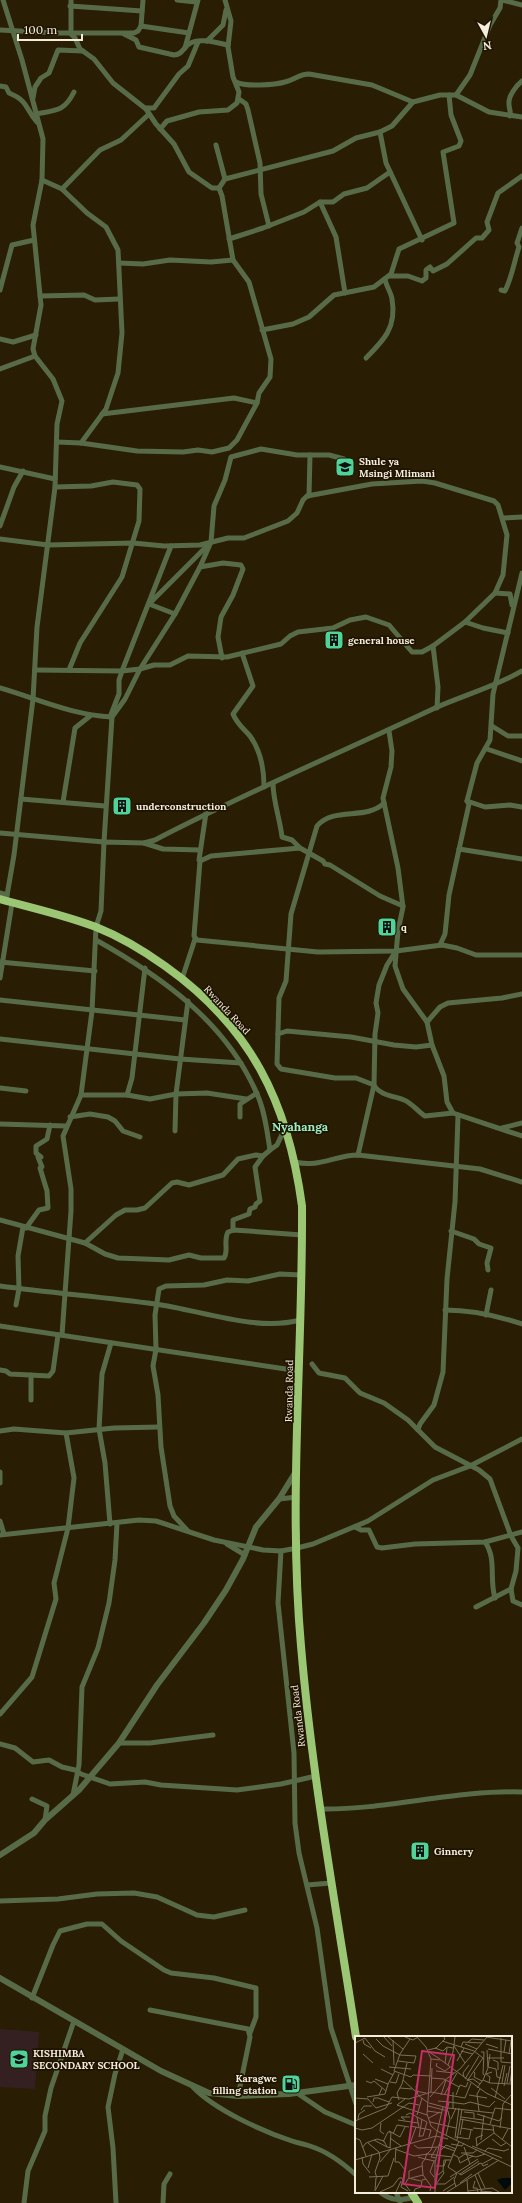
<svg xmlns="http://www.w3.org/2000/svg" width="522" height="2203" font-family="Lora,serif">
<style>
.education{fill:#342021}
.lines{fill:none;stroke-linecap:round;stroke-linejoin:round}
.minor{stroke:#586b48;stroke-width:5}
.tertiary{stroke:#586b48;stroke-width:6}
.trunk{stroke:#9bc674;stroke-width:8}
.labels{text-anchor:middle;dominant-baseline:central;stroke-width:3.5;stroke-linejoin:round;paint-order:stroke}
.poi-label{font-size:10px;font-weight:bold;fill:#f4ecdd;stroke:#1f1400;text-anchor:start}
.street-label{font-size:10px;fill:#f4ecdd;stroke:#1f1400}
.quarter-label{font-size:12px;font-weight:bold;fill:#9ceec4;stroke:#1f1400}
.inset-road{fill:none;stroke:#7a705a;stroke-width:1}
.view{fill:#c72d68;fill-opacity:0.15;stroke:#c72d68;stroke-width:2}
.inset-edge{fill:none;stroke:#f4ecdd;stroke-width:2}
</style>
<rect width="100%" height="100%" fill="#291d03"/>
<polygon class="education" points="0,2029 39,2032 35,2089 0,2087"/>
<g class="lines">
<g class="minor">
<polyline points="3,0 22,60 43,139 42,180 33,225 41,305 33,349 35,356 53,379 62,401 57,424 55,487 37,627 33,699 14,855 6,901"/>
<polyline points="71,0 71,34 75,38 80,49 94,59 113,83 146,109 156,124 174,144 189,172 212,188 219,188"/>
<polyline points="177,0 196,2"/>
<polyline points="502,0 522,5"/>
<polyline points="70,6 142,11"/>
<polyline points="141,26 189,33"/>
<polyline points="0,30 57,33 134,33 138,31 141,26 143,0"/>
<path d="M124,34L136,40L139,47L174,55C182,55 183,48 189,44C198,37 218,43 228,45"/>
<polyline points="207,41 223,25 226,10"/>
<polyline points="185,48 198,0"/>
<path d="M236,82C245,87 275,85 285,82C294,80 299,74 309,74L372,85L413,102L440,95H456L489,112L522,117"/>
<path d="M0,86L6,87L9,93C29,101 25,109 37,122"/>
<polyline points="456,95 470,75 490,25 500,8 501,0"/>
<polyline points="33,98 35,87 41,78 49,73 58,50 83,51"/>
<polyline points="239,99 246,104 248,110 260,163 261,194 269,226"/>
<polyline points="146,108 154,108 179,74 188,66 198,42"/>
<path d="M36,114C56,110 64,112 74,92"/>
<path d="M510,116C511,110 509,109 509,104C508,96 517,85 522,81"/>
<polyline points="160,129 167,121 199,112 228,110 237,103 239,92 233,77 228,47 231,21 225,0"/>
<polyline points="380,132 386,163 422,240"/>
<polyline points="216,145 225,179"/>
<polyline points="42,180 62,189 87,213 106,227 118,250 122,333 118,373 106,409 81,443"/>
<polyline points="219,188 225,179 333,151 356,138 380,132 392,126 413,102"/>
<polyline points="62,189 100,150 121,140 149,114"/>
<polyline points="320,202 336,237 345,293"/>
<polyline points="229,239 263,228 304,212 320,202 333,202 344,194 367,188 390,172"/>
<polyline points="119,263 143,264 170,260 211,262 233,260"/>
<polyline points="389,276 408,276 422,281 426,278 426,270 430,267 433,271 447,264 476,238 482,238 489,230 487,222 498,193 522,176"/>
<polyline points="0,290 12,245 34,240"/>
<path d="M501,290L505,291C512,277 514,262 519,247L517,243L522,228"/>
<polyline points="40,296 84,295 95,300 119,299"/>
<polyline points="262,330 293,324 309,317 334,295 374,287 391,274 399,249 454,223 443,152 459,146 461,141 451,115 449,95"/>
<polyline points="0,339 13,342 36,335"/>
<path d="M366,358C384,340 397,327 392,299C391,292 386,286 385,279"/>
<polyline points="0,369 35,356"/>
<polyline points="102,414 234,398 257,403"/>
<polyline points="57,442 81,443 137,451 183,452 198,450 212,452 229,448 237,440 257,403 259,393 270,377 271,359 249,282 233,260 222,196 219,188"/>
<polyline points="0,467 55,479"/>
<polyline points="55,487 91,486 113,482 137,485 140,489 139,521 122,577 80,643 69,670"/>
<polyline points="309,496 310,455"/>
<polyline points="503,518 522,517"/>
<polyline points="0,526 14,487 23,471"/>
<polyline points="0,539 48,545 133,543 164,546 200,545 228,538 244,538 288,521 297,513 303,500 307,496 372,484 422,481 435,483 494,501 498,505 507,535 503,575 495,593 465,622 433,646 422,652 412,652 389,625 366,617 350,620 333,628 298,632 290,636 281,644 227,657 188,656 170,665 154,665 140,669 122,671 35,670"/>
<polyline points="200,567 211,542 214,506 225,480 231,457 261,449 297,455 329,455 344,459 342,471"/>
<polyline points="495,593 510,594 512,605"/>
<polyline points="175,614 200,567 223,563 241,565 243,569 233,595 221,617 218,637 222,658"/>
<polyline points="465,622 483,628 508,633"/>
<polyline points="433,646 438,687 437,708"/>
<path d="M242,653L253,686L233,714C237,724 244,729 250,736C261,751 264,770 264,787"/>
<path d="M0,688C38,699 72,715 112,717"/>
<polyline points="110,717 119,694 119,680 122,671 171,546"/>
<polyline points="492,726 508,736 522,736"/>
<polyline points="389,731 392,751 391,767 383,798 398,868 403,907 398,931 395,966 403,989 427,1022 432,1045 444,1076 447,1102 453,1113 522,1136"/>
<polyline points="487,749 522,761"/>
<path d="M273,783C273,801 280,819 282,837L292,840L300,848"/>
<polyline points="21,799 105,806"/>
<polyline points="467,801 485,807 510,805 522,807"/>
<polyline points="63,802 75,728 90,716"/>
<path d="M384,803C366,821 334,806 317,826L291,914L286,981L279,998L277,1064L281,1069L335,1078H356L374,1085C379,1095 394,1096 404,1100C412,1103 418,1112 425,1116L453,1113"/>
<polyline points="206,813 199,860 200,861 194,936 197,940 318,952 396,951 442,945 457,948 476,955 522,955"/>
<polyline points="0,833 104,842 112,717 125,699 140,669 175,614 149,604 210,543"/>
<polyline points="144,843 163,849 200,850"/>
<polyline points="459,849 522,859"/>
<polyline points="200,861 211,856 300,848 323,861 325,864 330,865 380,896 403,906"/>
<polyline points="0,893 7,895"/>
<polyline points="440,945 445,934 449,895 469,804 467,801 477,763 490,740 493,694 522,573"/>
<polyline points="0,962 95,971"/>
<polyline points="0,978 12,903"/>
<polyline points="182,979 195,939"/>
<polyline points="0,1000 185,1020"/>
<polyline points="427,1022 440,1007 448,1003 502,998 522,994"/>
<polyline points="278,1034 287,1031 351,1037 394,1045 416,1047 432,1045"/>
<polyline points="0,1039 180,1059 241,1063"/>
<polyline points="0,1088 26,1091"/>
<polyline points="81,1095 127,1095 150,1099 176,1094 207,1093 246,1099"/>
<polyline points="127,1095 132,1078 145,968"/>
<polyline points="70,1117 90,1114 108,1117 115,1121 123,1131 140,1137"/>
<polyline points="240,1117 240,1104 257,1093"/>
<polyline points="0,1124 66,1126"/>
<polyline points="502,1128 522,1123"/>
<polyline points="175,1131 176,1094 188,1001"/>
<polyline points="270,1150 277,1145 285,1128"/>
<polyline points="358,1155 374,1085 375,1034 378,1013 376,1003 379,985 387,965 394,954"/>
<path d="M295,1162C318,1168 336,1155 358,1155L480,1169L522,1182"/>
<path d="M0,1220L85,1243L105,1254L118,1258L169,1260L189,1255L201,1258H224C229,1251 223,1241 228,1232L234,1230L302,1235"/>
<polyline points="26,1228 39,1210 48,1208 47,1191 40,1168 42,1167 38,1157 41,1157 36,1153 36,1146 47,1139 50,1125"/>
<polyline points="233,1230 233,1220 249,1214 250,1209 255,1207 256,1204 260,1201 255,1167 263,1156"/>
<polyline points="451,1231 474,1239 479,1244 491,1248 487,1263 488,1270"/>
<path d="M85,1243L116,1215L125,1210H137L145,1208L172,1183L177,1182L189,1185L223,1175L238,1159L256,1155L263,1156L270,1150C267,1132 265,1111 257,1094C226,1022 162,977 96,940"/>
<path d="M0,1286C52,1293 103,1297 155,1304C200,1310 256,1332 300,1320"/>
<polyline points="16,1305 19,1289 18,1256 23,1227"/>
<path d="M445,1310C471,1310 498,1316 522,1324"/>
<polyline points="486,1315 491,1290"/>
<polyline points="0,1326 299,1371"/>
<path d="M62,1335L71,1211V1189L63,1136L81,1095L92,1011L96,927L101,911L104,842L144,843L155,840C247,792 342,752 435,708C464,695 494,687 522,671"/>
<polyline points="312,1364 319,1373 345,1378 360,1393 384,1403 408,1420 435,1447 479,1470 490,1479 511,1536 518,1548 516,1571 511,1589 513,1601 522,1605"/>
<polyline points="0,1370 6,1371 10,1374 49,1376 53,1371 58,1335"/>
<polyline points="31,1400 31,1375"/>
<polyline points="418,1430 420,1424 434,1405 443,1372 447,1279 455,1202 458,1116"/>
<polyline points="0,1431 14,1429 66,1433 114,1428 159,1427"/>
<polyline points="0,1472 0,1483"/>
<polyline points="279,1499 297,1497"/>
<polyline points="0,1521 4,1534"/>
<polyline points="110,1524 105,1463 99,1429 102,1374 111,1343"/>
<polyline points="355,1527 361,1530 369,1530 377,1547 382,1548 415,1544 485,1542 522,1532"/>
<polyline points="187,1530 174,1516 170,1506 161,1447 158,1395 153,1366 156,1349 155,1315 159,1289 166,1286 204,1285 227,1280 248,1281 280,1274 301,1275"/>
<polyline points="0,1535 139,1520 156,1521 214,1540 263,1550 281,1551 297,1548 313,1544 368,1521 433,1480 470,1466 522,1439"/>
<path d="M485,1542C497,1559 489,1579 495,1598"/>
<polyline points="227,1544 245,1555"/>
<polyline points="281,1551 278,1603 294,1753 295,1823 299,1853 317,1928 331,2028 356,2104"/>
<polyline points="476,1607 511,1589"/>
<polyline points="0,1714 32,1677 56,1599 54,1583 68,1528 74,1478 66,1433"/>
<polyline points="119,1743 150,1743 213,1735"/>
<polyline points="0,1744 15,1748 33,1762 49,1760 62,1767 75,1770 81,1774 110,1784 145,1782 161,1785 237,1790 281,1784 316,1776"/>
<polyline points="73,1795 79,1765 82,1687 98,1648 109,1603 115,1560 117,1523"/>
<polyline points="32,1799 47,1806 45,1820"/>
<path d="M321,1809C387,1810 454,1790 522,1792"/>
<polyline points="307,1885 331,1883"/>
<polyline points="0,1901 58,1899 97,1894 134,1893 157,1897 197,1915 205,1916 214,1917 245,1910"/>
<polyline points="32,1998 53,1945 60,1931 87,1924 102,1924 121,1941 164,1970 171,1973 214,1978 256,1988 256,2017 250,2033"/>
<polyline points="150,2010 248,2029 250,2037 238,2096"/>
<path d="M193,2087C215,2110 262,2131 292,2141C298,2143 304,2144 310,2146C326,2151 344,2164 356,2175"/>
<polyline points="297,2093 325,2112 356,2125"/>
<path d="M380,2192C391,2201 400,2201 414,2197"/>
<polyline points="396,2192 400,2202"/>
<polyline points="24,2203 28,2171 45,2131 45,2116 51,2088 74,2021"/>
<polyline points="116,2203 113,2148 108,2107 115,2074 123,2049"/>
<polyline points="163,2203 164,2184 170,2174"/>
</g>
<g class="tertiary">
<polyline points="0,1855 34,1833 45,1820 79,1790 119,1743 157,1685 204,1623 226,1590 243,1559 256,1527 279,1499 295,1473"/>
<polyline points="0,1978 161,2071 209,2093 238,2096 289,2094 356,2085"/>
</g>
<g class="trunk">
<path d="M0,899C32,908 65,915 96,927C121,937 144,951 165,966C251,1027 288,1102 302,1206C303,1352 288,1500 301,1646C312,1777 336,1907 356,2037"/>
<polyline points="411,2192 418,2203"/>
</g>
</g>
<defs>
<g id="school-square" transform="scale(1)"><rect x="-9" y="-9" width="18" height="18" rx="4" fill="#4fd399" stroke="#1f1400"/><path d="M0-5L7-2L0 1L-7-2ZM-4 1L0 2.5L4 1V4Q0 6-4 4Z" fill="#111"/></g>
<g id="building-square" transform="scale(1)"><rect x="-9" y="-9" width="18" height="18" rx="4" fill="#4fd399" stroke="#1f1400"/><path d="M-4-6H4V6H1V3H-1V6H-4ZM-2.5-4.3h1.7v1.8h-1.7ZM.8-4.3h1.7v1.8H.8ZM-2.5-1h1.7V.8h-1.7ZM.8-1h1.7V.8H.8Z" fill="#111"/></g>
<g id="fuel-square" transform="scale(1)"><rect x="-9" y="-9" width="18" height="18" rx="4" fill="#4fd399" stroke="#1f1400"/><path d="M-5.5-6h7V0h2V4h1.3V-2.5L3-4.5l.8-.8L6-3V5H2.5V1h-1V6h-7ZM-4.2-4.7v3.2H.2V-4.7Z" fill="#111"/></g>
</defs>
<g fill-rule="evenodd">
<use href="#school-square" x="345" y="467"/>
<use href="#building-square" x="334" y="640"/>
<use href="#building-square" x="122" y="806"/>
<use href="#building-square" x="387" y="927"/>
<use href="#building-square" x="420" y="1851"/>
<use href="#school-square" x="19" y="2059"/>
<use href="#fuel-square" x="291" y="2084"/>
</g>
<g class="labels">
<g class="poi-label">
<text x="359" y="461">Shule ya<tspan x="359" dy="12">Msingi Mlimani</tspan></text>
<text x="348" y="640">general house</text>
<text x="136" y="806">underconstruction</text>
<text x="401" y="927">q</text>
<text x="434" y="1851">Ginnery</text>
<text x="33" y="2053">KISHIMBA<tspan x="33" dy="12">SECONDARY SCHOOL</tspan></text>
<text x="277" y="2078" text-anchor="end">Karagwe<tspan x="277" dy="12">filling station</tspan></text>
</g>
<g class="street-label">
<text transform="translate(227 1010) rotate(47)">Rwanda Road</text>
<text transform="translate(289 1391) rotate(-89)">Rwanda Road</text>
<text transform="translate(298 1716) rotate(-97)">Rwanda Road</text>
</g>
<g class="quarter-label">
<text x="300" y="1126">Nyahanga</text>
</g>
</g>
<g transform="translate(355 2036)">
<rect width="157" height="157" fill="#291d03"/>
<path d="M147,142H157V147L150,154L142,144Z" fill="#000a0b"/>
<path class="inset-road" d="M29,1L37,10M33,1L48,13M50,1L58,4L63,1M62,1L71,11L76,23L72,78L76,90L82,95L157,131M131,1L157,5M146,2V26L157,27M21,3L28,10L45,19M55,3L45,18L39,35L56,41L58,39L76,40M8,4L9,8L16,12M38,4L39,29M87,5L119,15L128,22M113,6L117,3L129,4M0,7L10,2L20,15L30,21M110,8L122,13M131,8L143,12M99,10L110,27M106,11L108,6L127,7M80,12L88,15L92,11L98,12M133,13L157,18M73,14L81,12L90,3L89,1M106,15L118,18M74,16L85,23M126,16H129L128,38L130,40M149,16L151,4M8,18L18,27M154,18L156,5M132,22H149M76,23L86,24L131,57L157,69M138,24L143,26V34M43,25L59,27L61,20L45,19M102,25L109,12M82,27L81,30L90,35L95,31M90,27L92,12M93,29L98,16L100,1M34,31L56,33M133,31L141,33L142,41L146,42M133,31L135,18M26,33L38,39M81,35L99,37M118,35L120,37L119,41L127,45M109,41L108,37L114,29M76,42L89,43L104,51M20,43L33,48L40,35M110,43L124,20M48,44L60,55L71,57M113,44L118,43L125,48M128,44L133,32L132,14M11,45L16,47L19,45L31,55M112,45L128,22M35,46L41,47L44,38M134,47L135,41L131,38L137,36M147,47L150,29M152,47L155,30M155,47L157,33M61,50L63,59L73,67M149,50L152,37M45,52L57,53M122,52L128,44L135,47L157,48M136,52L150,63M76,56L77,32M24,59L30,58L33,48M86,59L91,44M89,59L102,37M101,59L105,49L111,51L113,46M114,59L132,62M12,61L24,59L27,52M75,61L90,44L105,33L132,1M0,62L13,63L21,72L37,67M140,62L148,29M50,63L42,69L72,79M44,64L42,57L47,48L52,27M83,65L94,66L87,97M18,66L19,62H23L34,66M94,66L109,68L115,66L134,71L140,65M74,67L93,72L138,77M73,70L93,75M98,73V56M6,74L9,70H17M72,75L87,77M124,75L122,58L125,53M109,76L119,77V82M122,78L144,85L147,81M51,79L55,77L62,81L64,91M62,79L67,62M62,81L72,86L68,100H64M106,81L128,84M74,82L85,76M3,83L4,78L10,74M96,83L101,72M105,83L157,93M43,84L63,87M50,84L46,81H55M0,85L31,72L37,61L54,63L76,56L110,62L116,47M75,86L101,92M26,87L25,95L29,98M135,88L140,72L157,74M55,90L76,94L74,101M138,90L139,97L157,111M0,92L7,94L17,92L54,67L64,69M106,92L118,94M118,92L138,94M145,92L148,68L156,59M34,95L45,101L50,91M38,98L42,89L54,91M91,99L95,83L93,75M105,99L108,83M64,101L67,83M101,101L114,103L116,94M0,102L5,104L11,120M35,102L46,110M100,102L104,72M137,103L146,110L151,107M19,104L32,111M102,104L107,73M126,104L129,79M147,104L153,93M28,106L33,96H36M13,107L24,116M96,108L107,110L109,107M59,109L63,112L84,111M83,109L100,115M117,110L147,122M121,110L139,97M122,110L121,102L128,99M109,111L115,128M7,112L11,107L22,103L29,105L32,111L36,112M35,112L36,96M41,112L40,126H44L50,134L46,151L53,155M40,113L59,120L73,118L97,121M86,114L91,109L101,113M130,115L133,112L149,115L154,113M52,116L61,91M106,117H118L122,114M72,118L76,114L81,100L93,103M97,118L103,121L105,127M7,121L8,128L15,137M63,121L70,123L72,117M81,122L76,121L82,111M104,122L110,118L121,121L130,118M0,124L81,100L88,71M79,125L75,136L79,141M25,126L36,113M105,127L118,120M123,128L126,127L128,130L133,128M127,128L138,122M81,130H89L91,124M13,132L17,118M88,135L89,137L81,148H90L99,141M103,137L106,139L124,128M123,137L130,152M105,138L124,125M83,139L88,135L89,124H96M120,139L127,156M33,140L39,122M14,141L33,140M95,141L123,123M22,142L20,136L25,122L24,116M53,142L66,145M56,142L68,139M53,143L50,148L55,155M54,143V135L67,130M112,144L113,156M120,145L118,152H122L123,156M105,147L117,138M101,151L99,144L102,137L93,131L104,105M20,154L21,142M20,155L28,140M75,155L76,150L68,139L67,127L70,123L80,125M88,155L100,147M113,155L137,152L144,156M125,155L137,156M25,156L38,150L44,142H47M41,156L46,145M59,156L60,153L66,151L67,144L71,143M80,156V127L87,98M92,156L144,124"/>
<path class="view" d="M67,15L99,19L80,152L48,148Z"/>
<rect width="157" height="157" class="inset-edge"/>
</g>
<g transform="translate(486 36) rotate(172)" stroke="#1f1400" stroke-width="3" paint-order="stroke">
<path d="M0-3L7 15L0 10L-7 15Z" fill="#f4ecdd"/>
<text y="-6" font-size="11" font-weight="bold" text-anchor="middle" fill="#f4ecdd">N</text>
</g>
<path d="M18 34v6h64v-6" fill="none" stroke="#f4ecdd" stroke-width="2"/>
<text x="24" y="34" font-size="12" fill="#f4ecdd" stroke="#1f1400" stroke-width="3" paint-order="stroke">100 m</text>
</svg>
